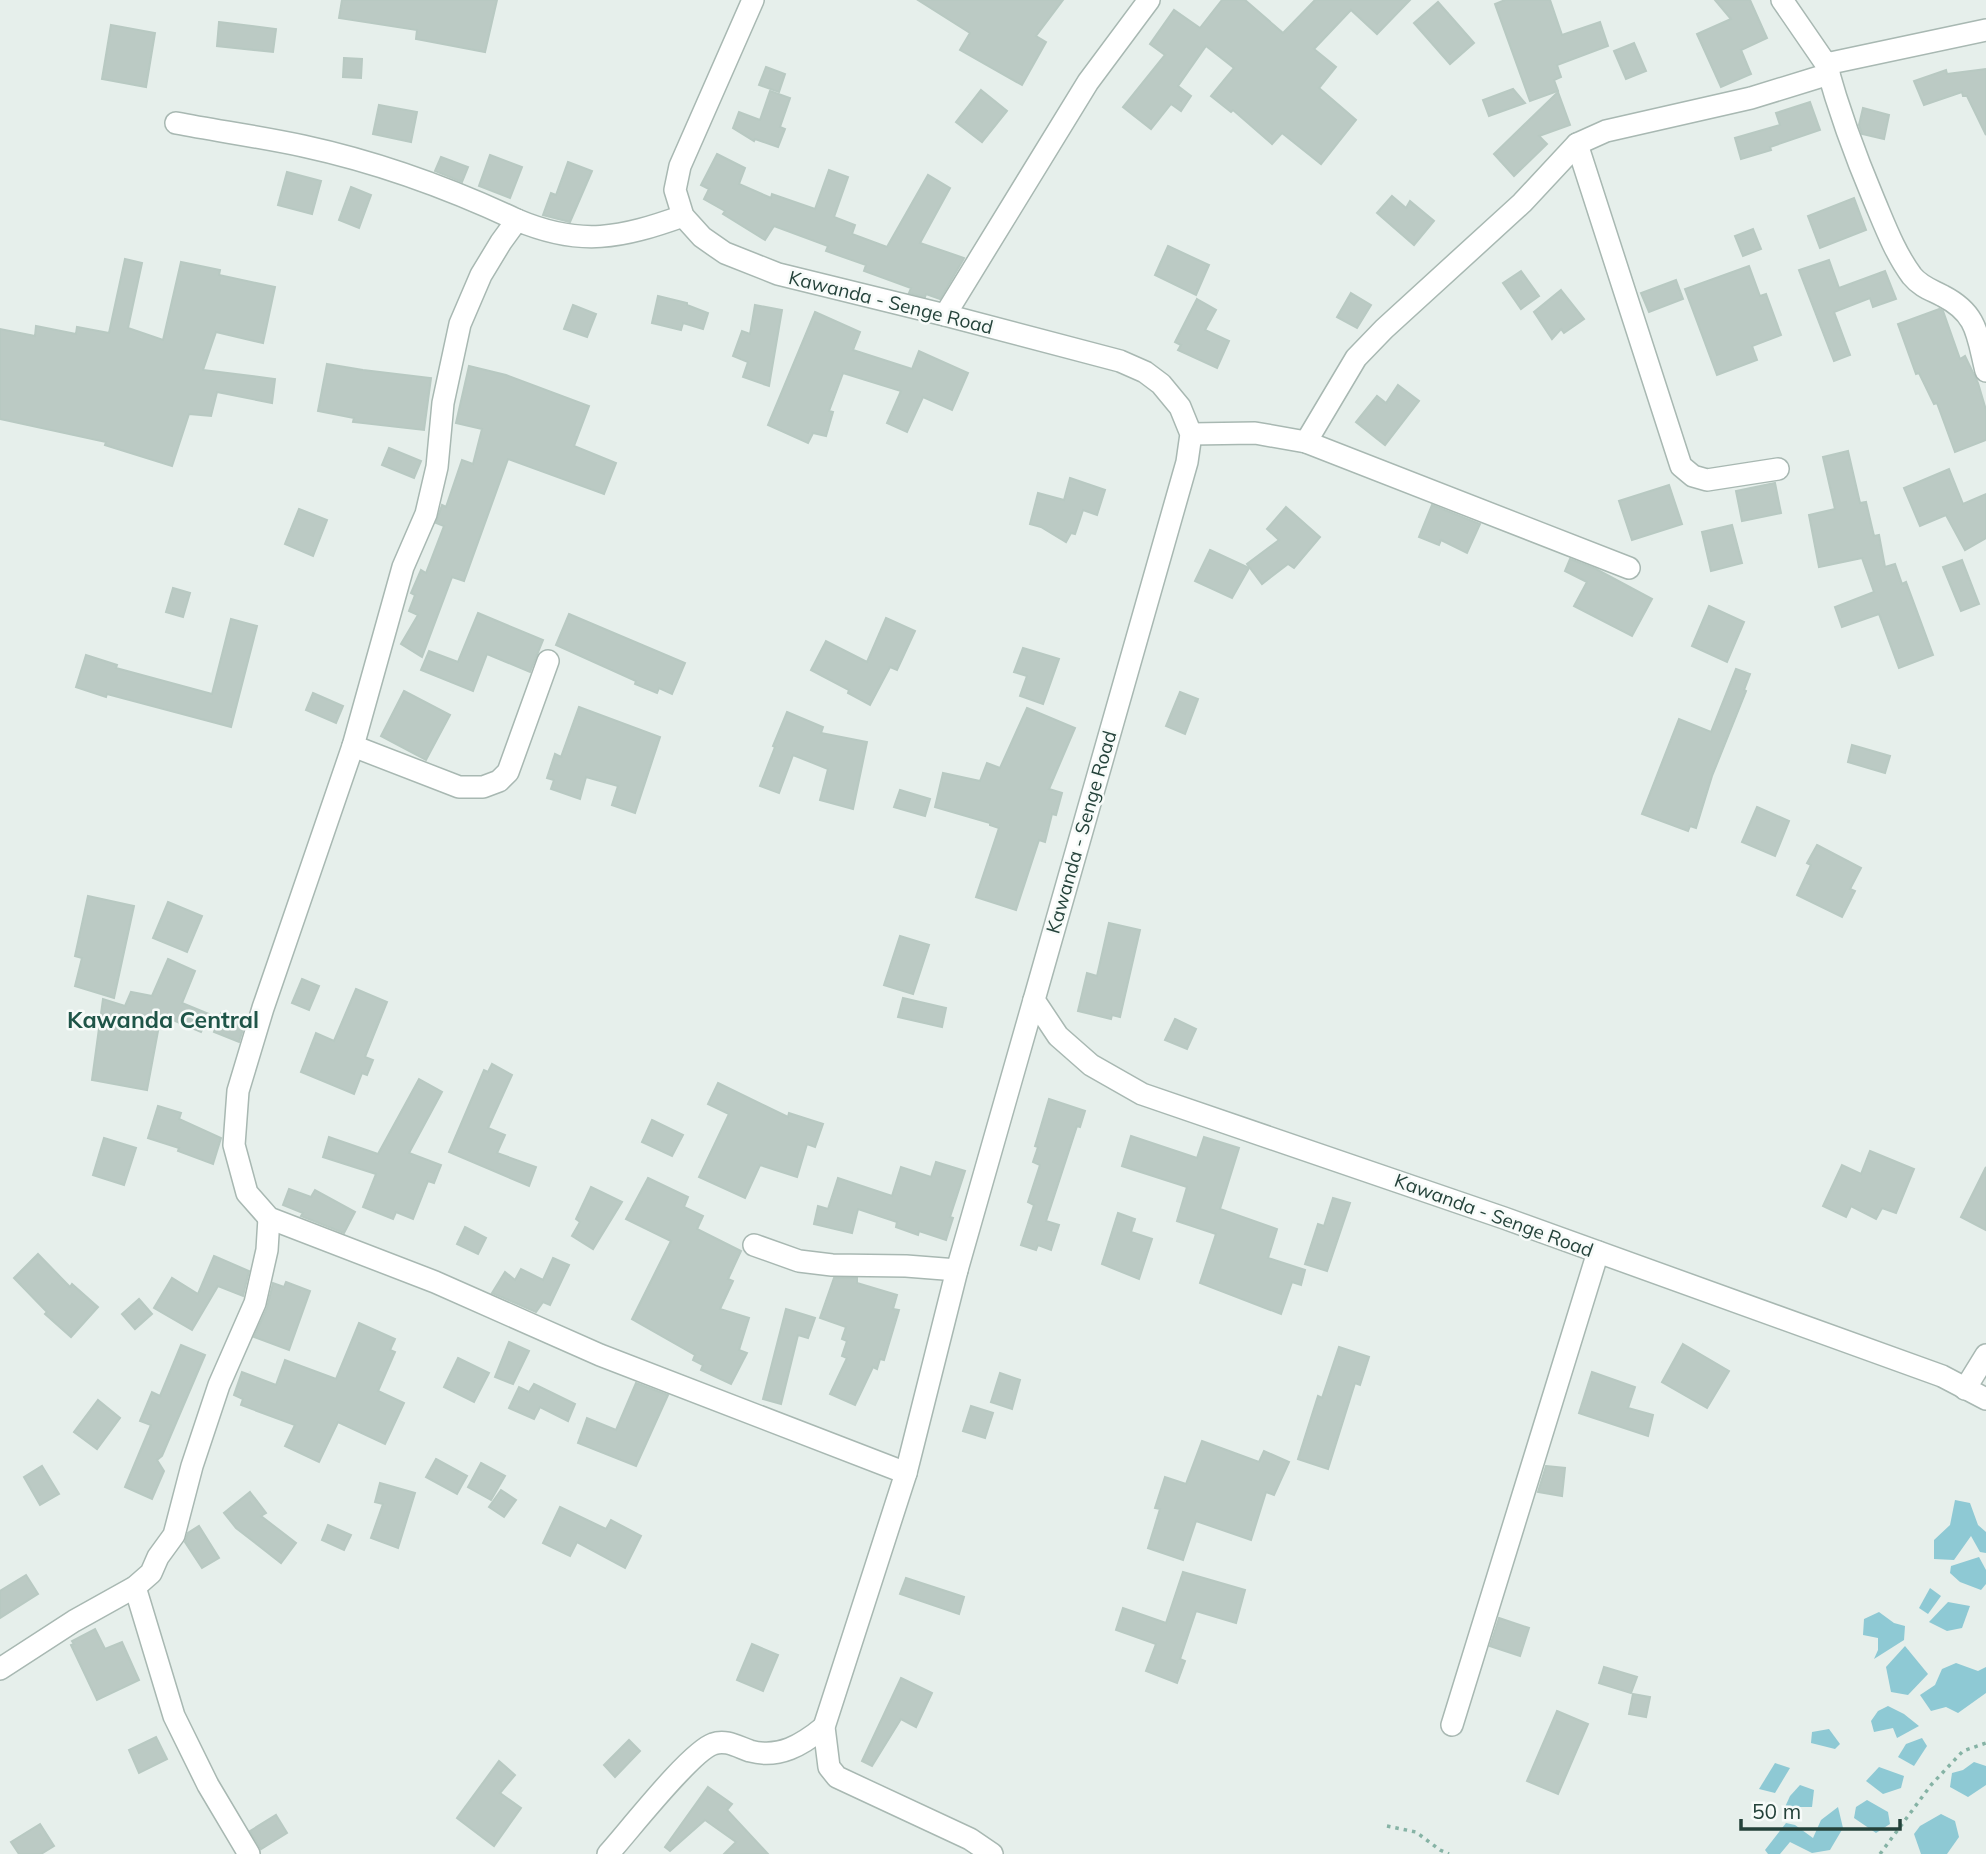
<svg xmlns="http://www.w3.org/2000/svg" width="1986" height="1854" font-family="Mulish,sans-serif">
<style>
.water{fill:#8ec9d4}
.building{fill:#bbcac4;stroke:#b8c9c2;stroke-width:2}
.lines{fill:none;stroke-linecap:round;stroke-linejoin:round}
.minor-casing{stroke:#a8b8b2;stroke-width:24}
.tertiary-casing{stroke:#a8b8b2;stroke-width:24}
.path{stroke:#86b3a5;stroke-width:3.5;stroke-dasharray:3.5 5;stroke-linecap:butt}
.minor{stroke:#fff;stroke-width:21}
.tertiary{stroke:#fff;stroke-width:21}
.labels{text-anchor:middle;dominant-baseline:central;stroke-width:5;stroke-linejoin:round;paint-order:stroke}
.street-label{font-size:19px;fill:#24423a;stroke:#f7fbf9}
.quarter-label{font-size:23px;font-weight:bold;fill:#1f5548;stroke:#f7fbf9}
</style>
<rect width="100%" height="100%" fill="#e6efeb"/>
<g class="water">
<polygon points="1955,1500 1970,1503 1978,1525 1986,1532 1986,1553 1980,1552 1971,1536 1954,1560 1934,1559 1934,1540 1950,1525"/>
<polygon points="1979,1557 1986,1570 1986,1584 1981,1590 1960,1582 1950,1573 1951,1566"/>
<polygon points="1930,1588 1941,1596 1928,1614 1919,1608"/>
<polygon points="1948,1602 1970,1606 1962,1628 1947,1631 1929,1622"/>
<polygon points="1879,1612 1894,1623 1905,1626 1904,1640 1874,1659 1878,1650 1878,1638 1863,1635 1864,1619"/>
<polygon points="1905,1646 1928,1674 1908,1695 1891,1692 1886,1667"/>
<polygon points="1956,1663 1978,1671 1986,1667 1986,1693 1958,1713 1946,1707 1931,1711 1920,1695 1935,1685 1942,1669"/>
<polygon points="1888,1706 1904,1714 1919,1726 1897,1738 1893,1728 1874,1732 1871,1721 1878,1711"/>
<polygon points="1829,1729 1840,1744 1835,1749 1811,1743 1812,1732"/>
<polygon points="1922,1738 1927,1746 1914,1766 1898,1757 1906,1744"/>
<polygon points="1974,1762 1986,1766 1986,1785 1968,1797 1950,1787 1952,1773 1963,1770"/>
<polygon points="1775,1763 1790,1768 1775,1793 1759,1789"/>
<polygon points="1879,1767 1904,1776 1901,1788 1883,1794 1866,1781"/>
<polygon points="1800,1785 1814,1790 1812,1807 1785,1807 1790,1796"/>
<polygon points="1867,1800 1888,1812 1890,1824 1876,1833 1854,1818 1856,1807"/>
<polygon points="1838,1807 1843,1828 1830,1850 1812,1853 1790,1842 1780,1854 1768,1854 1765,1850 1786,1823 1795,1825 1813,1838 1821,1820"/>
<polygon points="1941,1814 1955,1821 1959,1837 1947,1854 1921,1854 1914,1834 1920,1826"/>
</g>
<g class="building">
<polygon points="342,0 497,0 485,52 416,39 417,30 339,18"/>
<polygon points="918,0 1063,0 1036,36 1046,42 1022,85 960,50 970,33"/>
<polygon points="1222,0 1245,0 1283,33 1315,0 1410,0 1377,34 1351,10 1314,49 1336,67 1319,88 1356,120 1321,164 1282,133 1272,144 1233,110 1231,112 1211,96 1234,68 1206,46 1178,86 1191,96 1181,111 1171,104 1151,129 1123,107 1165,55 1150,44 1174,10 1200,28"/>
<polygon points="1505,0 1550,0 1562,35 1600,22 1608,46 1557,65 1561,77 1554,80 1558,91 1530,101 1495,4"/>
<polygon points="1715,0 1750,0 1767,38 1741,50 1751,74 1721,87 1697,34 1731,19"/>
<polygon points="1438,2 1474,43 1450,64 1414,23"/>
<polygon points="219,22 276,29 273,52 217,46"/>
<polygon points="111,25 155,33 146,87 102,79"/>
<polygon points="1634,43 1646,71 1626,79 1614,51"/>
<polygon points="344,58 362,59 361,78 343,77"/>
<polygon points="766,67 785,74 779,92 759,85"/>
<polygon points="1986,69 1986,135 1967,96 1963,96 1962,92 1924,105 1914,81 1946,70 1947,74"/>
<polygon points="1513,89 1525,103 1489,116 1483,100"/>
<polygon points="981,90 1007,111 982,142 956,122"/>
<polygon points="770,91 790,98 780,127 785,129 778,147 755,139 754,141 733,128 739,112 760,120"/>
<polygon points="1558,92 1570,125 1539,136 1547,144 1514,176 1494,154"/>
<polygon points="1810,102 1820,130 1770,147 1771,150 1741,159 1735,138 1780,125 1776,113"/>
<polygon points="379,105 417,112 411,142 373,134"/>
<polygon points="1863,108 1889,115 1884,139 1862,134 1859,125"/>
<polygon points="717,154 745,168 739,184 771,198 772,194 815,209 829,170 848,177 834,217 855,225 852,234 887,247 928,175 950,188 920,243 964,258 963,260 940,299 926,294 925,297 909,293 911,288 864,271 866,265 826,251 828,246 774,226 765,240 723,214 725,211 704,199 709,189 701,185"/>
<polygon points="490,155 522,167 510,198 479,186"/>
<polygon points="441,157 468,167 462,182 435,171"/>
<polygon points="568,162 592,171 570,222 543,215 551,193 556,195"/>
<polygon points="287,172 321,181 312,214 278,205"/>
<polygon points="351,187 371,195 359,228 339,220"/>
<polygon points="1392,196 1406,208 1410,201 1434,221 1414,245 1377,213"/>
<polygon points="1854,198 1866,230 1820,248 1808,216"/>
<polygon points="1753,229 1761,249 1743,256 1735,236"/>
<polygon points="1168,246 1209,265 1196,295 1155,275"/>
<polygon points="125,259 142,263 128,328 163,340 181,262 220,270 219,275 275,287 263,343 216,332 203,370 275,379 272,403 217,392 211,416 189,414 172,466 105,445 106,442 0,419 0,329 35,336 36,326 76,334 77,327 109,333"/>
<polygon points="1829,260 1839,288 1885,271 1896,299 1873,307 1870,298 1834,312 1850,355 1834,361 1799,270"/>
<polygon points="1749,266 1760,296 1766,294 1781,335 1752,346 1757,360 1717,375 1685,289"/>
<polygon points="1521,271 1539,296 1521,309 1503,283"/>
<polygon points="1676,280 1683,299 1649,312 1641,293"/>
<polygon points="1561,290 1584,319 1564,333 1561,329 1552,339 1534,312"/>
<polygon points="1351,293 1371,305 1357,328 1337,317"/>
<polygon points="658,296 687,303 687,305 708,313 703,329 683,323 681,330 652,323"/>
<polygon points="1197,299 1216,310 1205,330 1229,341 1217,368 1178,350 1181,345 1175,342"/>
<polygon points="573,305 596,314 587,337 564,329"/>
<polygon points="755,305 782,310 769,386 743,377 748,362 733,356 742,331 750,334"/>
<polygon points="1939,309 1943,311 1960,359 1965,356 1978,383 1986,410 1986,440 1955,452 1937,403 1934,404 1919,373 1916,374 1898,324"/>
<polygon points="815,312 860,332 853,350 912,369 919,351 968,373 952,410 923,397 907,432 887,423 901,391 843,373 829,411 833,412 826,436 813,433 808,443 768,425"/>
<polygon points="327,364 363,370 431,378 424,430 353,422 354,418 318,411"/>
<polygon points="469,366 506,375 589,406 574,446 616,463 604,494 508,459 464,581 452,577 422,657 401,644 418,615 409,611 415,595 411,593 421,570 426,573 444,526 436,523 442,505 446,507 462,460 473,464 482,429 456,423"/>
<polygon points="1398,385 1419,401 1385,445 1356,422 1377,396 1386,403"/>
<polygon points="389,448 421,461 414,478 382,465"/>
<polygon points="1848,451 1860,503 1866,502 1874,536 1879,535 1885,567 1895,564 1902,584 1906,582 1933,655 1899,668 1879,614 1842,627 1835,607 1874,592 1862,558 1819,567 1809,515 1835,509 1823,457"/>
<polygon points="1949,469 1963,504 1986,494 1986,538 1965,550 1946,515 1920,526 1904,488"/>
<polygon points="1070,478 1105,490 1097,515 1083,510 1075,534 1071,533 1066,542 1041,527 1030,524 1038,493 1064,500"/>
<polygon points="1775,483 1781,513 1742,521 1736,491"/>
<polygon points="1669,485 1682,524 1632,540 1619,501"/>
<polygon points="1432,505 1480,524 1467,553 1441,540 1439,545 1419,537"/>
<polygon points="1286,507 1320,537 1294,568 1288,564 1262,584 1247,564 1279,540 1267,529"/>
<polygon points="299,509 327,520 313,556 285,544"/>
<polygon points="1732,525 1742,563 1711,571 1702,532"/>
<polygon points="1210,550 1249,568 1232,598 1195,581"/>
<polygon points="1570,559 1596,569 1652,599 1632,636 1574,606 1587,582 1565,571"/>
<polygon points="1962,560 1979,604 1961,611 1943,567"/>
<polygon points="173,588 190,593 183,617 166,612"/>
<polygon points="1709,606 1744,622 1727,662 1692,646"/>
<polygon points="478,613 543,640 530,672 487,654 473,691 421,670 429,651 458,662"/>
<polygon points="569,614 685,663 672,694 659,688 657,693 635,684 636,681 556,645"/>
<polygon points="886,618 915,631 897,670 890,667 870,705 848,693 849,690 811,670 826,641 867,662"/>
<polygon points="231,619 257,626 231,727 107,694 106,697 76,687 86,655 117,665 116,668 212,694"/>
<polygon points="1023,648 1059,659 1043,704 1020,696 1027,676 1014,672"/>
<polygon points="1736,669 1750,674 1744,690 1746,691 1712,776 1696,828 1690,826 1688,831 1642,814 1679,719 1711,732"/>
<polygon points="404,691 450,715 426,760 381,736"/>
<polygon points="1180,692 1198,699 1185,734 1166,726"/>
<polygon points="313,693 343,706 336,723 306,710"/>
<polygon points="579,707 660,737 635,813 612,805 618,786 586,777 580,799 551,789 554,780 547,778 555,754 561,757"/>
<polygon points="1027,708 1075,728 1049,789 1062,793 1056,815 1052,814 1045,842 1039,840 1016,910 976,897 999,828 990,825 990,823 935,807 943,773 980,781 987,763 1000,768"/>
<polygon points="787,712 823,727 821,733 867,742 853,809 820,800 828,769 793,755 779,793 760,786 775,747 773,746"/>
<polygon points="1852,745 1890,756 1885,773 1848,762"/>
<polygon points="900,790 930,799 925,816 894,807"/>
<polygon points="1757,807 1789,821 1775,856 1742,842"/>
<polygon points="1817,845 1861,868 1850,889 1855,891 1842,917 1797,895 1811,865 1807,863"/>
<polygon points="88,896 134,906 114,998 75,986 82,958 75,956"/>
<polygon points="168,902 202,916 187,952 153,938"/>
<polygon points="1109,923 1140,930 1120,1017 1112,1015 1111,1019 1078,1011 1087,973 1097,976"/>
<polygon points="900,936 929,945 913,994 884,985"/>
<polygon points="168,959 195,971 182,1003 209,1014 201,1032 161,1015 147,1090 92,1080 103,999 125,1006 131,992 152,996"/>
<polygon points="302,979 319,986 309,1010 292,1003"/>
<polygon points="356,989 387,1002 365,1057 373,1060 367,1075 362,1073 354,1094 301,1072 316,1033 334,1041"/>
<polygon points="903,998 946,1008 942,1027 898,1017"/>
<polygon points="221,1013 245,1023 239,1042 214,1032"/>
<polygon points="1175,1019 1196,1029 1187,1049 1165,1040"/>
<polygon points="492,1064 512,1075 488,1128 505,1135 497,1153 536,1167 529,1186 449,1152 484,1070 488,1072"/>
<polygon points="419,1079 442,1092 409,1153 441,1165 434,1183 428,1181 413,1219 396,1212 393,1219 363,1207 376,1174 323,1157 329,1137 378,1154"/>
<polygon points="718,1083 788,1117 789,1113 823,1124 815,1147 807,1144 797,1177 760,1165 745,1198 699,1177 729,1114 708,1104"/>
<polygon points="1049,1099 1085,1111 1080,1127 1077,1126 1046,1221 1059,1225 1051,1250 1038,1245 1036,1250 1021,1245 1034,1205 1028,1202 1040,1165 1033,1162 1038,1147 1035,1146"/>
<polygon points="158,1106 181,1113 179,1119 221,1138 213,1164 178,1151 179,1148 148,1138"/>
<polygon points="652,1120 683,1135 672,1156 642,1142"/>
<polygon points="1131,1136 1197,1158 1204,1137 1239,1148 1220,1209 1277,1229 1268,1258 1305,1270 1301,1285 1292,1282 1281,1314 1200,1283 1216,1234 1177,1221 1187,1187 1122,1166"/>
<polygon points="104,1138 136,1148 124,1185 93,1175"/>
<polygon points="1870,1151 1914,1169 1896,1213 1882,1208 1876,1219 1851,1206 1846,1217 1823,1206 1842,1165 1861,1174"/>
<polygon points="936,1162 965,1171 950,1217 953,1218 946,1240 919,1231 918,1235 896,1227 897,1222 858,1209 852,1233 814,1224 818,1206 828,1209 838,1178 892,1196 901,1167 931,1177"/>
<polygon points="1986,1167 1986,1230 1961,1217"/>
<polygon points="648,1178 688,1197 684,1207 703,1216 697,1229 741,1251 728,1279 733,1281 720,1309 749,1318 739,1350 747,1353 731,1384 701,1370 703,1365 693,1360 695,1355 632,1319 671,1241 626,1219"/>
<polygon points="591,1187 622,1202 593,1249 572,1236 580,1222 576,1219"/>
<polygon points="289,1189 311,1197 315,1190 355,1212 344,1233 301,1216 303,1213 283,1205"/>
<polygon points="1333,1198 1350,1203 1327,1271 1305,1264 1318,1224 1324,1226"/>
<polygon points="1118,1213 1135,1219 1131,1232 1152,1239 1139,1279 1102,1264"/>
<polygon points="465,1227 486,1238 478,1254 457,1244"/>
<polygon points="38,1254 70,1287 72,1284 98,1307 71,1337 45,1314 47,1312 14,1278"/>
<polygon points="214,1256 249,1271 243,1296 218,1286 192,1330 154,1308 172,1278 198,1294"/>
<polygon points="553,1258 569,1265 550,1305 543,1302 536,1312 492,1293 505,1272 515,1280 521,1269 543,1280"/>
<polygon points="834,1278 857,1278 857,1283 897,1295 893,1309 899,1310 884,1360 880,1359 877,1369 873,1367 855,1405 830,1394 847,1358 842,1356 847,1341 842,1339 846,1327 820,1318"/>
<polygon points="286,1282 310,1291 289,1350 254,1337 267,1308 273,1283 284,1287"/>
<polygon points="139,1299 152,1314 135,1329 122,1314"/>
<polygon points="786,1309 815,1318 808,1338 798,1335 781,1404 763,1399"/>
<polygon points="359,1323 395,1339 390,1350 395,1352 378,1391 404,1403 385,1444 338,1422 319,1462 285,1446 295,1425 241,1405 243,1399 234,1395 242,1372 276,1385 285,1360 336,1379"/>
<polygon points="509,1342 529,1351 513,1384 495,1377"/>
<polygon points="1683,1344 1729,1371 1707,1408 1662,1382"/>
<polygon points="181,1345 205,1355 162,1456 157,1460 164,1471 152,1499 125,1487 151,1425 140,1421 152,1392 160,1396"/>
<polygon points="1339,1347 1369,1357 1360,1385 1355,1383 1328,1469 1298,1459 1318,1396 1322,1398"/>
<polygon points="458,1358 489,1373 474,1402 444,1387"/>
<polygon points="1592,1372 1635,1387 1628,1408 1653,1415 1648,1436 1579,1413"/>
<polygon points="1000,1373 1020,1380 1012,1409 991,1402"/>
<polygon points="636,1383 668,1395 636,1466 578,1443 587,1418 616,1430"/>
<polygon points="534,1384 575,1404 568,1421 540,1407 534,1419 509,1408 519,1387 529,1392"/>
<polygon points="98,1400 120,1418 97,1449 74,1432"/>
<polygon points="971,1406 993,1413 985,1438 963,1431"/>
<polygon points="1202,1441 1259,1462 1264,1451 1289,1462 1274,1495 1266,1492 1251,1540 1196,1521 1183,1560 1148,1548 1160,1509 1155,1508 1165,1477 1186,1484"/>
<polygon points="436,1459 467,1476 457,1494 426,1477"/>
<polygon points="481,1463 505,1476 491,1500 468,1487"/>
<polygon points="42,1466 59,1494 40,1505 24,1477"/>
<polygon points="1546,1466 1565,1468 1562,1496 1538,1492"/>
<polygon points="380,1483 415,1493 398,1548 371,1538 383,1504 375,1502"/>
<polygon points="501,1490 516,1500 504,1517 489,1507"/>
<polygon points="250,1492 266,1513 261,1516 296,1543 281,1563 236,1528 224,1513"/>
<polygon points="560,1507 606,1529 611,1520 641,1536 625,1568 577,1542 570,1556 543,1543"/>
<polygon points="328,1525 351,1535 344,1550 322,1540"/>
<polygon points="199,1526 219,1558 202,1568 185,1542 188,1533"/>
<polygon points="1183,1572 1245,1590 1236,1623 1196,1611 1180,1659 1185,1661 1177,1683 1146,1671 1156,1644 1116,1630 1123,1608 1166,1623"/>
<polygon points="26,1575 38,1594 0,1618 0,1591"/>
<polygon points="906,1578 964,1597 959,1614 900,1594"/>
<polygon points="1499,1618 1529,1628 1520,1656 1490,1646"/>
<polygon points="95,1629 105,1649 122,1642 139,1680 97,1700 71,1645 74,1644 72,1641"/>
<polygon points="752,1644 778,1655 763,1691 737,1680"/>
<polygon points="1604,1667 1637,1677 1631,1693 1599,1683"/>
<polygon points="901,1678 932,1693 916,1727 901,1719 872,1766 862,1761"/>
<polygon points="1633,1694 1650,1697 1646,1717 1629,1714"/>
<polygon points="1557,1711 1588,1724 1558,1794 1527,1781"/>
<polygon points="156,1737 167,1759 139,1773 129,1750"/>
<polygon points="629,1740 640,1751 615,1777 604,1765"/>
<polygon points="499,1761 515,1775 500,1793 521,1808 494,1846 457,1818"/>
<polygon points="708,1787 732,1804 727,1810 768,1854 724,1854 736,1842 705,1820 670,1851 665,1847"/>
<polygon points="276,1815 287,1833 261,1849 250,1831"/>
<polygon points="40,1824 54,1846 41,1854 19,1854 11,1842"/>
</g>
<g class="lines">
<g class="minor-casing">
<g id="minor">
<polyline points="1782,0 1826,64 1986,30"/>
<path d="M1826,64C1839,111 1855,155 1874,200C1885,226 1895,253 1912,276C1921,287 1932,290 1943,296C1978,314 1977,335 1986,371"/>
<path d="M176,123C218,131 261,137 303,146C377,162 449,188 517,220"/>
<polyline points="1577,144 1681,466 1693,476 1707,480 1778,469"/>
<path d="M683,216C621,238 581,247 517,220L501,242L481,275L460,324L443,403L437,467L426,514L403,567L353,746L263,1008L238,1091L234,1145L247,1193L269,1218L435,1282L600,1355L906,1473"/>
<polyline points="945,315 1088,82 1149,0"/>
<polyline points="1191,434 1255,433 1306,442 1629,568"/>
<polyline points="1306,442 1356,358 1384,329 1522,203 1577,144 1606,131 1751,98 1829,74"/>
<polyline points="353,746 459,787 483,787 499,781 508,772 548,661"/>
<polyline points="754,1245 799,1261 832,1265 906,1266 957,1270"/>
<polyline points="1965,1389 1986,1355"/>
<polyline points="135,1587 174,1716 208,1785 249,1854"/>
<polyline points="0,1669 74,1621 135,1587 151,1573 158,1557 174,1535 192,1466 219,1385 255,1303 267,1250 269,1218"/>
<polyline points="1452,1725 1598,1252"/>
<path d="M608,1854C628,1832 690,1752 713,1744C726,1739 738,1747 750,1751C779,1759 802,1745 824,1727"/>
<polyline points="992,1854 970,1839 837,1777 829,1767 824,1727 906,1473 957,1270 1034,1000"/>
</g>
</g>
<g class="tertiary-casing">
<polyline id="tertiary" points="753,0 680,166 675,190 683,216 702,237 725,253 778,274 945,315 1120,361 1145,372 1161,384 1180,407 1191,434 1187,462 1034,1000 1058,1036 1091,1065 1142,1094 1504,1218 1942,1376 1986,1399"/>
</g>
<g class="path">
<polyline points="1387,1826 1416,1832 1440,1850 1449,1854"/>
<polyline points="1880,1854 1931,1785 1963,1751 1986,1743"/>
</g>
<use href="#minor" class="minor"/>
<use href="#tertiary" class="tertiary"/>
</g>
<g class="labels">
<g class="street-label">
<text transform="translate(891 302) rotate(14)">Kawanda - Senge Road</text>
<text transform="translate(1081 832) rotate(-74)">Kawanda - Senge Road</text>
<text transform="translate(1494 1215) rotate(20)">Kawanda - Senge Road</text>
</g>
<g class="quarter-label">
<text x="163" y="1019">Kawanda Central</text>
</g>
</g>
<path d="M1741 1819v10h159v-10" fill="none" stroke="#24423a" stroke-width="3.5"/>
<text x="1752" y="1819" font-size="21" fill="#24423a" stroke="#f7fbf9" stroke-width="5" paint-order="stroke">50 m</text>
</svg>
